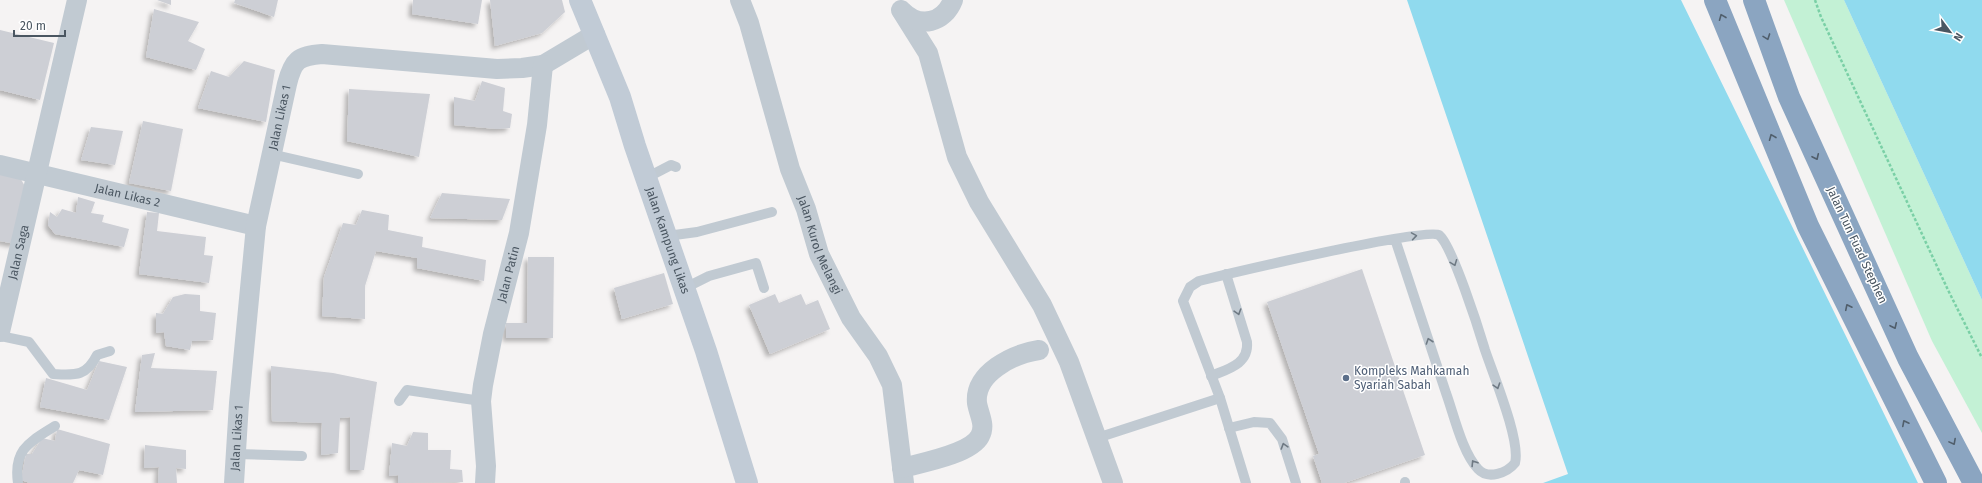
<svg xmlns="http://www.w3.org/2000/svg" width="1982" height="483" font-family="'Fira Sans',sans-serif">
<style>
.green{fill:#c3f1d5}
.water{fill:#90daee}
.building{fill:#cdcfd5;filter:url(#shadow)}
.lines{fill:none;stroke-linecap:round;stroke-linejoin:round}
.path{stroke:#7ad0a6;stroke-width:2.5;stroke-dasharray:3 2;stroke-linecap:butt}
.lane{stroke:#c1cad2;stroke-width:10}
.street{stroke:#c1cad2;stroke-width:20}
.secondary{stroke:#c1cbd6;stroke-width:22}
.highway{stroke:#8ba5c1;stroke-width:22}
.oneway{stroke:#505e6b}
.oneway2{stroke:#6e7983}
.service-dot{fill:#5c6f8a;stroke:#fff;stroke-width:1.5}
.labels{text-anchor:middle;dominant-baseline:central;stroke-width:3;stroke-linejoin:round;paint-order:stroke}
.street-label{font-size:12px;fill:#4a5661;stroke:#fff}
.service-label{font-size:12px;fill:#4e5e75;stroke:#fff;text-anchor:start}
</style>
<defs>
<filter id="shadow"><feDropShadow dx="-3.5" dy="3.5" stdDeviation="2" flood-color="#0004"/></filter>
</defs>
<rect width="100%" height="100%" fill="#f5f3f3"/>
<polygon class="green" points="1784,0 1844,0 1982,300 1982,433 1932,341"/>
<g class="water">
<polygon points="1407,0 1681,0 1918,483 1543,483 1568,474"/>
<polygon points="1844,0 1982,0 1982,300"/>
</g>
<g class="building">
<polygon points="157,0 171,0 171,5"/>
<polygon points="235,0 278,0 274,17 234,3"/>
<polygon points="413,0 482,0 478,24 412,14"/>
<polygon points="490,0 562,0 565,12 542,33 495,46"/>
<polygon points="154,9 199,22 188,41 205,49 196,70 146,57"/>
<polygon points="0,30 54,43 40,100 0,90"/>
<polygon points="244,61 275,70 266,122 198,108 211,71 229,77"/>
<polygon points="482,81 505,88 503,111 512,114 510,128 497,129 454,125 454,97 475,101"/>
<polygon points="349,89 430,94 419,157 347,141"/>
<polygon points="143,121 183,129 171,191 129,183"/>
<polygon points="91,127 123,131 115,165 81,160"/>
<polygon points="0,172 19,176 29,193 15,244 0,241"/>
<polygon points="442,193 510,199 502,220 430,218"/>
<polygon points="78,197 95,202 91,213 104,215 102,222 129,229 124,247 55,234 48,225 50,212 57,217 62,209 76,213"/>
<polygon points="362,210 389,215 388,230 423,237 422,247 486,260 484,281 417,268 417,258 376,251 365,286 365,319 322,316 324,277 343,223 356,225"/>
<polygon points="147,212 159,213 157,231 206,237 204,255 213,256 209,283 139,274"/>
<polygon points="528,257 554,257 553,338 506,338 506,323 527,323"/>
<polygon points="1362,269 1425,455 1344,483 1322,483 1313,456 1319,454 1267,302"/>
<polygon points="664,273 673,304 622,319 614,288"/>
<polygon points="185,294 200,295 200,311 216,313 213,340 192,341 190,350 166,346 164,332 156,333 156,313 163,314 173,297"/>
<polygon points="775,294 779,303 801,294 806,305 818,300 830,329 770,354 749,305"/>
<polygon points="155,353 151,368 217,371 213,410 135,412 142,355"/>
<polygon points="99,361 127,367 109,420 40,407 46,378 87,390"/>
<polygon points="271,366 333,373 377,382 364,470 350,470 350,417 340,418 338,453 321,455 322,423 272,421"/>
<polygon points="57,429 110,444 103,475 79,470 73,483 30,483 21,480 26,454 32,454 42,438 55,441"/>
<polygon points="413,432 428,433 428,450 451,450 450,469 462,470 463,482 398,483 398,475 389,476 392,443 407,446"/>
<polygon points="145,445 186,450 186,469 176,468 177,483 158,483 159,467 144,468"/>
</g>
<g class="lines">
<polyline class="path" points="1815,0 1821,17 1948,290 1982,358"/>
<g class="lane">
<polyline points="271,154 358,174"/>
<polyline points="646,178 671,165 676,167"/>
<polyline points="667,236 697,232 772,212"/>
<polyline points="685,288 709,276 756,263 764,288"/>
<path d="M0,336L29,342L53,374C75,375 86,377 97,355L110,351"/>
<path d="M1211,376C1228,369 1249,364 1247,342L1226,274"/>
<polyline points="399,401 407,390 481,401"/>
<polyline points="1229,428 1254,422 1270,423 1282,439 1296,483"/>
<polyline points="1097,438 1220,398"/>
<polyline points="236,454 302,456"/>
<path d="M18,483C13,449 30,442 55,426"/>
<path d="M1246,483L1220,398L1183,301L1190,287L1199,281C1227,274 1426,227 1439,235C1452,245 1479,330 1485,350C1493,374 1521,441 1515,463C1507,473 1488,480 1478,469C1462,452 1454,415 1446,393C1429,341 1412,290 1395,239"/>
<polyline points="1405,483 1405,482"/>
</g>
<g class="street">
<path id="s1" d="M740,0L749,23L790,169L806,209L819,254L851,318L878,356L892,385L904,483"/>
<polyline points="901,10 928,53 957,157 979,202 1042,305 1069,362 1113,483"/>
<path d="M902,11C920,29 944,23 953,0"/>
<path id="s2" d="M0,165L256,226"/>
<path id="s3" d="M0,332L77,0"/>
<path d="M902,468C921,463 971,454 980,436C986,425 979,415 977,403C974,373 1013,354 1039,350"/>
<path id="s4" d="M234,483L239,403L256,226L287,84C293,60 298,56 322,54L497,69L522,68L543,65L595,34"/>
<path id="s5" d="M485,483L486,466L481,401L483,385L493,334L519,233L537,125L543,65"/>
</g>
<path class="secondary" id="s6" d="M580,0L620,97L635,146L706,351L747,483"/>
<g class="highway">
<polyline points="1715,0 1808,226 1936,483"/>
<polyline points="1754,0 1789,97 1908,358 1974,483"/>
</g>
</g>
<defs><path id="oneway-chevron" d="M-2-3.5L2.5 0L-2 3.5" fill="none" stroke-width="1.6" stroke-linecap="round" stroke-linejoin="round"/></defs>
<g class="oneway">
<use href="#oneway-chevron" transform="translate(1722 17) rotate(-112)"/>
<use href="#oneway-chevron" transform="translate(1767 37) rotate(70)"/>
<use href="#oneway-chevron" transform="translate(1772 137) rotate(-112)"/>
<use href="#oneway-chevron" transform="translate(1816 157) rotate(65)"/>
<use href="#oneway-chevron" transform="translate(1848 307) rotate(-116)"/>
<use href="#oneway-chevron" transform="translate(1894 326) rotate(65)"/>
<use href="#oneway-chevron" transform="translate(1905 423) rotate(-117)"/>
<use href="#oneway-chevron" transform="translate(1953 442) rotate(62)"/>
</g>
<g class="oneway2">
<use href="#oneway-chevron" transform="translate(1414 236) rotate(-9)"/>
<use href="#oneway-chevron" transform="translate(1454 263) rotate(69)"/>
<use href="#oneway-chevron" transform="translate(1238 312) rotate(73)"/>
<use href="#oneway-chevron" transform="translate(1429 341) rotate(-109)"/>
<use href="#oneway-chevron" transform="translate(1497 386) rotate(72)"/>
<use href="#oneway-chevron" transform="translate(1284 446) rotate(-107)"/>
<use href="#oneway-chevron" transform="translate(1474 463) rotate(-122)"/>
</g>
<circle class="service-dot" cx="1346" cy="378" r="4"/>
<g class="labels">
<g class="street-label">
<text stroke="none"><textPath href="#s4" startOffset="369">Jalan Likas 1</textPath></text>
<text stroke="none"><textPath href="#s2" startOffset="131">Jalan Likas 2</textPath></text>
<text stroke="none"><textPath href="#s6" startOffset="256">Jalan Kampung Likas</textPath></text>
<text stroke="none"><textPath href="#s1" startOffset="258">Jalan Kurol Melangi</textPath></text>
<text transform="translate(1857 245) rotate(65)">Jalan Tun Fuad Stephen</text>
<text stroke="none"><textPath href="#s3" startOffset="82">Jalan Saga</textPath></text>
<text stroke="none"><textPath href="#s5" startOffset="212">Jalan Patin</textPath></text>
<text stroke="none"><textPath href="#s4" startOffset="45">Jalan Likas 1</textPath></text>
</g>
<g class="service-label">
<text x="1354" y="371">Kompleks Mahkamah<tspan x="1354" dy="14">Syariah Sabah</tspan></text>
</g>
</g>
<g transform="translate(1950 32) rotate(122)" stroke="#ffffff" stroke-width="3" paint-order="stroke">
<path d="M0-3L7 15L0 10L-7 15Z" fill="#4a5661"/>
<text y="-6" font-size="11" font-weight="bold" text-anchor="middle" fill="#4a5661">N</text>
</g>
<path d="M14 30v6h51v-6" fill="none" stroke="#4a5661" stroke-width="2"/>
<text x="20" y="30" font-size="12" fill="#4a5661" stroke="#ffffff" stroke-width="3" paint-order="stroke">20 m</text>
</svg>
